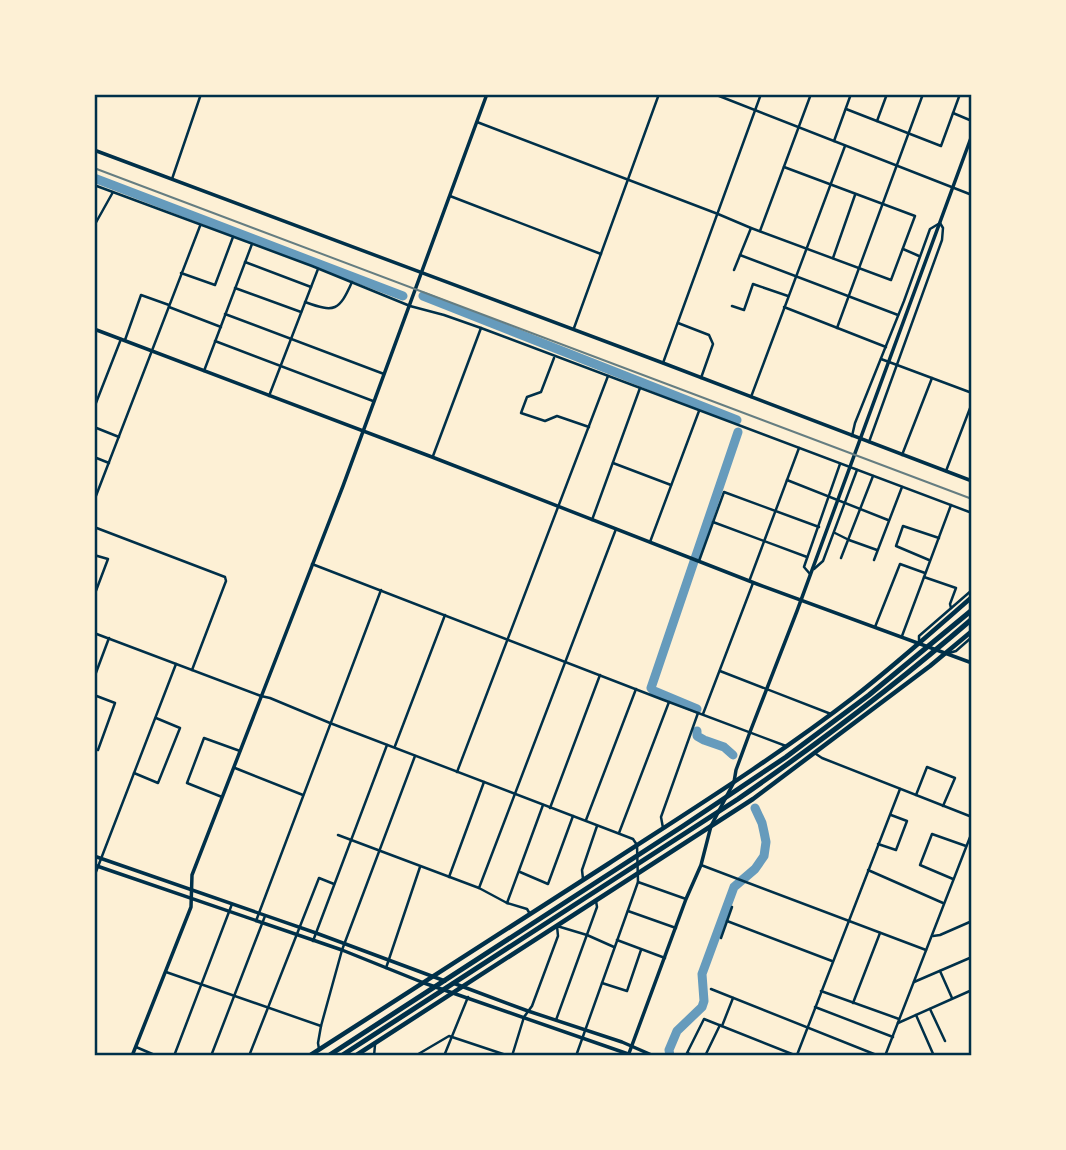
<svg xmlns="http://www.w3.org/2000/svg" width="1066" height="1150" font-family="'Archivo Narrow',sans-serif">
<style>
.lines{fill:none;stroke-linecap:round;stroke-linejoin:round}
.river{stroke:#669bbc;stroke-width:9}
.minor{stroke:#003049;stroke-width:2.5}
.tertiary{stroke:#003049;stroke-width:3.5}
.trunk{stroke:#003049;stroke-width:4.5}
.motorway{stroke:#003049;stroke-width:5}
.rail{stroke:#657d81;stroke-width:2}
.neatline{fill:none;stroke:#003049;stroke-width:2.5}
</style>
<rect width="100%" height="100%" fill="#fdf0d5"/>
<g class="lines">
<g class="river">
<polyline points="94,178 403,296"/>
<polyline points="423,296 737,420"/>
<polyline points="697,709 654,691 651,688 738,432"/>
<polyline points="697,731 697,736 704,740 724,747 733,755"/>
<polyline points="670,1056 669,1050 677,1031 702,1007 704,1001 702,974 734,887 755,869 764,856 766,842 764,832 762,823 755,808"/>
</g>
<g class="minor">
<polyline points="714,94 972,195"/>
<polyline points="846,109 941,146 960,94"/>
<polyline points="953,113 972,121"/>
<polyline points="877,121 887,94"/>
<polyline points="477,122 718,214 751,228 891,280 915,216 784,167"/>
<polyline points="834,141 851,94"/>
<polyline points="172,179 201,94"/>
<polyline points="94,185 312,266 410,306 444,315 481,328 972,513"/>
<polyline points="450,196 601,254"/>
<polyline points="94,226 113,192"/>
<polyline points="760,231 811,94"/>
<polyline points="903,249 919,256"/>
<polyline points="740,255 898,315"/>
<polyline points="833,258 855,195"/>
<polyline points="245,262 311,287"/>
<polyline points="734,270 751,228"/>
<polyline points="181,273 215,285 233,237"/>
<polyline points="235,288 301,312"/>
<path d="M305,302C335,313 339,311 352,282"/>
<polyline points="732,306 744,310 753,284 788,296"/>
<polyline points="169,307 221,327"/>
<polyline points="784,307 886,347"/>
<polyline points="225,314 384,374"/>
<polyline points="678,323 709,335 713,344 701,378"/>
<polyline points="574,328 659,94"/>
<polyline points="837,328 923,94"/>
<polyline points="125,340 141,295 169,305"/>
<polyline points="215,341 373,401"/>
<polyline points="554,358 541,392 527,397 521,413 545,421 557,416 589,427"/>
<polyline points="881,359 972,393"/>
<polyline points="663,363 761,94"/>
<polyline points="204,371 252,244"/>
<polyline points="269,396 318,269"/>
<polyline points="751,397 845,146"/>
<polyline points="94,408 121,339"/>
<polyline points="94,427 119,437"/>
<polyline points="852,436 855,423 904,301 930,229 940,223 943,228 942,240 869,442"/>
<polyline points="902,455 932,378"/>
<polyline points="433,456 481,328"/>
<polyline points="94,457 109,463"/>
<polyline points="613,463 671,485"/>
<polyline points="946,471 972,403"/>
<polyline points="787,480 888,520"/>
<polyline points="94,501 200,226"/>
<polyline points="592,520 640,388"/>
<polyline points="713,522 807,557"/>
<polyline points="94,527 225,577 226,581 192,670"/>
<polyline points="835,533 849,540 877,550"/>
<polyline points="650,542 699,411"/>
<polyline points="94,555 108,559 94,596"/>
<polyline points="841,558 873,476"/>
<polyline points="874,560 902,487"/>
<polyline points="929,560 896,546 903,526 939,538"/>
<polyline points="699,561 724,492 819,527"/>
<polyline points="312,564 661,699 786,746"/>
<polyline points="814,569 823,561 857,470"/>
<polyline points="810,574 804,567 805,564 840,464"/>
<polyline points="924,577 956,588 950,604 951,608"/>
<polyline points="750,579 799,448"/>
<polyline points="875,627 900,564 925,573"/>
<polyline points="94,633 261,696 270,698 330,723 633,839 637,845 638,882 576,1056"/>
<polyline points="902,636 951,505"/>
<polyline points="919,641 919,636 972,590"/>
<polyline points="949,653 956,651 972,637"/>
<polyline points="720,671 831,714"/>
<polyline points="94,678 109,638"/>
<polyline points="94,695 115,703 98,750 94,749"/>
<polyline points="703,714 753,583"/>
<polyline points="395,746 445,615"/>
<polyline points="816,754 822,758 972,817"/>
<polyline points="235,768 303,795"/>
<polyline points="457,772 608,376"/>
<polyline points="134,773 158,783 180,728 156,718"/>
<polyline points="916,795 927,767 955,778 943,806"/>
<polyline points="222,797 187,783 204,738 240,751"/>
<polyline points="550,808 600,675"/>
<polyline points="586,820 636,689"/>
<polyline points="663,828 661,817 698,713"/>
<polyline points="619,833 669,702"/>
<polyline points="338,835 479,888 507,903 527,909 530,914"/>
<polyline points="878,844 896,850 907,821 891,815"/>
<polyline points="701,865 926,950"/>
<polyline points="868,870 943,903"/>
<polyline points="520,872 548,884 573,816"/>
<polyline points="94,877 176,664"/>
<polyline points="449,877 484,782"/>
<polyline points="583,879 582,870 597,826"/>
<polyline points="953,879 920,865 932,834 966,846"/>
<polyline points="638,882 686,899"/>
<polyline points="479,888 616,529"/>
<polyline points="507,903 543,805"/>
<polyline points="628,911 676,928"/>
<polyline points="256,921 381,590"/>
<polyline points="727,921 832,961"/>
<polyline points="933,936 940,935 972,921"/>
<polyline points="721,938 732,907"/>
<polyline points="617,940 665,958"/>
<polyline points="313,941 387,745"/>
<polyline points="386,968 420,867"/>
<polyline points="940,971 952,998"/>
<polyline points="166,972 321,1026"/>
<polyline points="914,982 972,957"/>
<polyline points="602,983 627,991 641,950"/>
<polyline points="711,989 879,1056"/>
<polyline points="821,991 899,1019"/>
<polyline points="853,1003 880,933"/>
<polyline points="815,1007 893,1037"/>
<polyline points="930,1009 945,1041"/>
<polyline points="916,1015 934,1056"/>
<polyline points="556,1020 597,907 596,901"/>
<polyline points="898,1023 972,990"/>
<polyline points="722,1026 733,998"/>
<polyline points="136,1047 157,1056"/>
<polyline points="319,1049 318,1043 321,1026 342,950 415,756"/>
<polyline points="797,1055 900,789"/>
<polyline points="174,1056 232,904"/>
<polyline points="211,1056 265,916"/>
<polyline points="249,1056 319,878 334,884"/>
<polyline points="374,1056 375,1045"/>
<polyline points="415,1056 449,1036 509,1056"/>
<polyline points="444,1056 468,997"/>
<polyline points="512,1056 524,1017 532,1006 558,936 557,926 587,935 614,947"/>
<polyline points="695,1056 687,1053 704,1019 797,1056"/>
<polyline points="705,1056 720,1025"/>
<polyline points="885,1056 972,832"/>
</g>
<g class="tertiary">
<polyline points="94,150 663,363 972,481"/>
<polyline points="94,329 432,457 757,584 972,663"/>
<polyline points="94,856 316,933 445,981"/>
<polyline points="94,865 342,950 424,983 634,1056"/>
<polyline points="453,983 528,1011 622,1042 654,1056"/>
<polyline points="132,1056 191,907 192,875 343,486 487,94"/>
<polyline points="628,1056 686,899 701,865 711,826 734,782 736,770 750,732 797,611 972,135"/>
</g>
<g class="trunk">
<path d="M309,1056C409,992 509,928 608,864C691,810 776,757 854,697C895,665 933,631 972,597"/>
<polyline points="355,1056 753,799 930,666 972,631"/>
</g>
<g class="motorway">
<polyline points="328,1056 683,826 786,757 869,695 972,610"/>
<path d="M341,1056L738,799C819,743 897,684 972,619"/>
</g>
<polyline class="rail" points="94,168 972,499"/>
</g>
<rect width="1066" height="1150" fill="none" stroke="#fdf0d5" stroke-width="192"/>
<rect x="96" y="96" width="874" height="958" class="neatline"/>
</svg>
